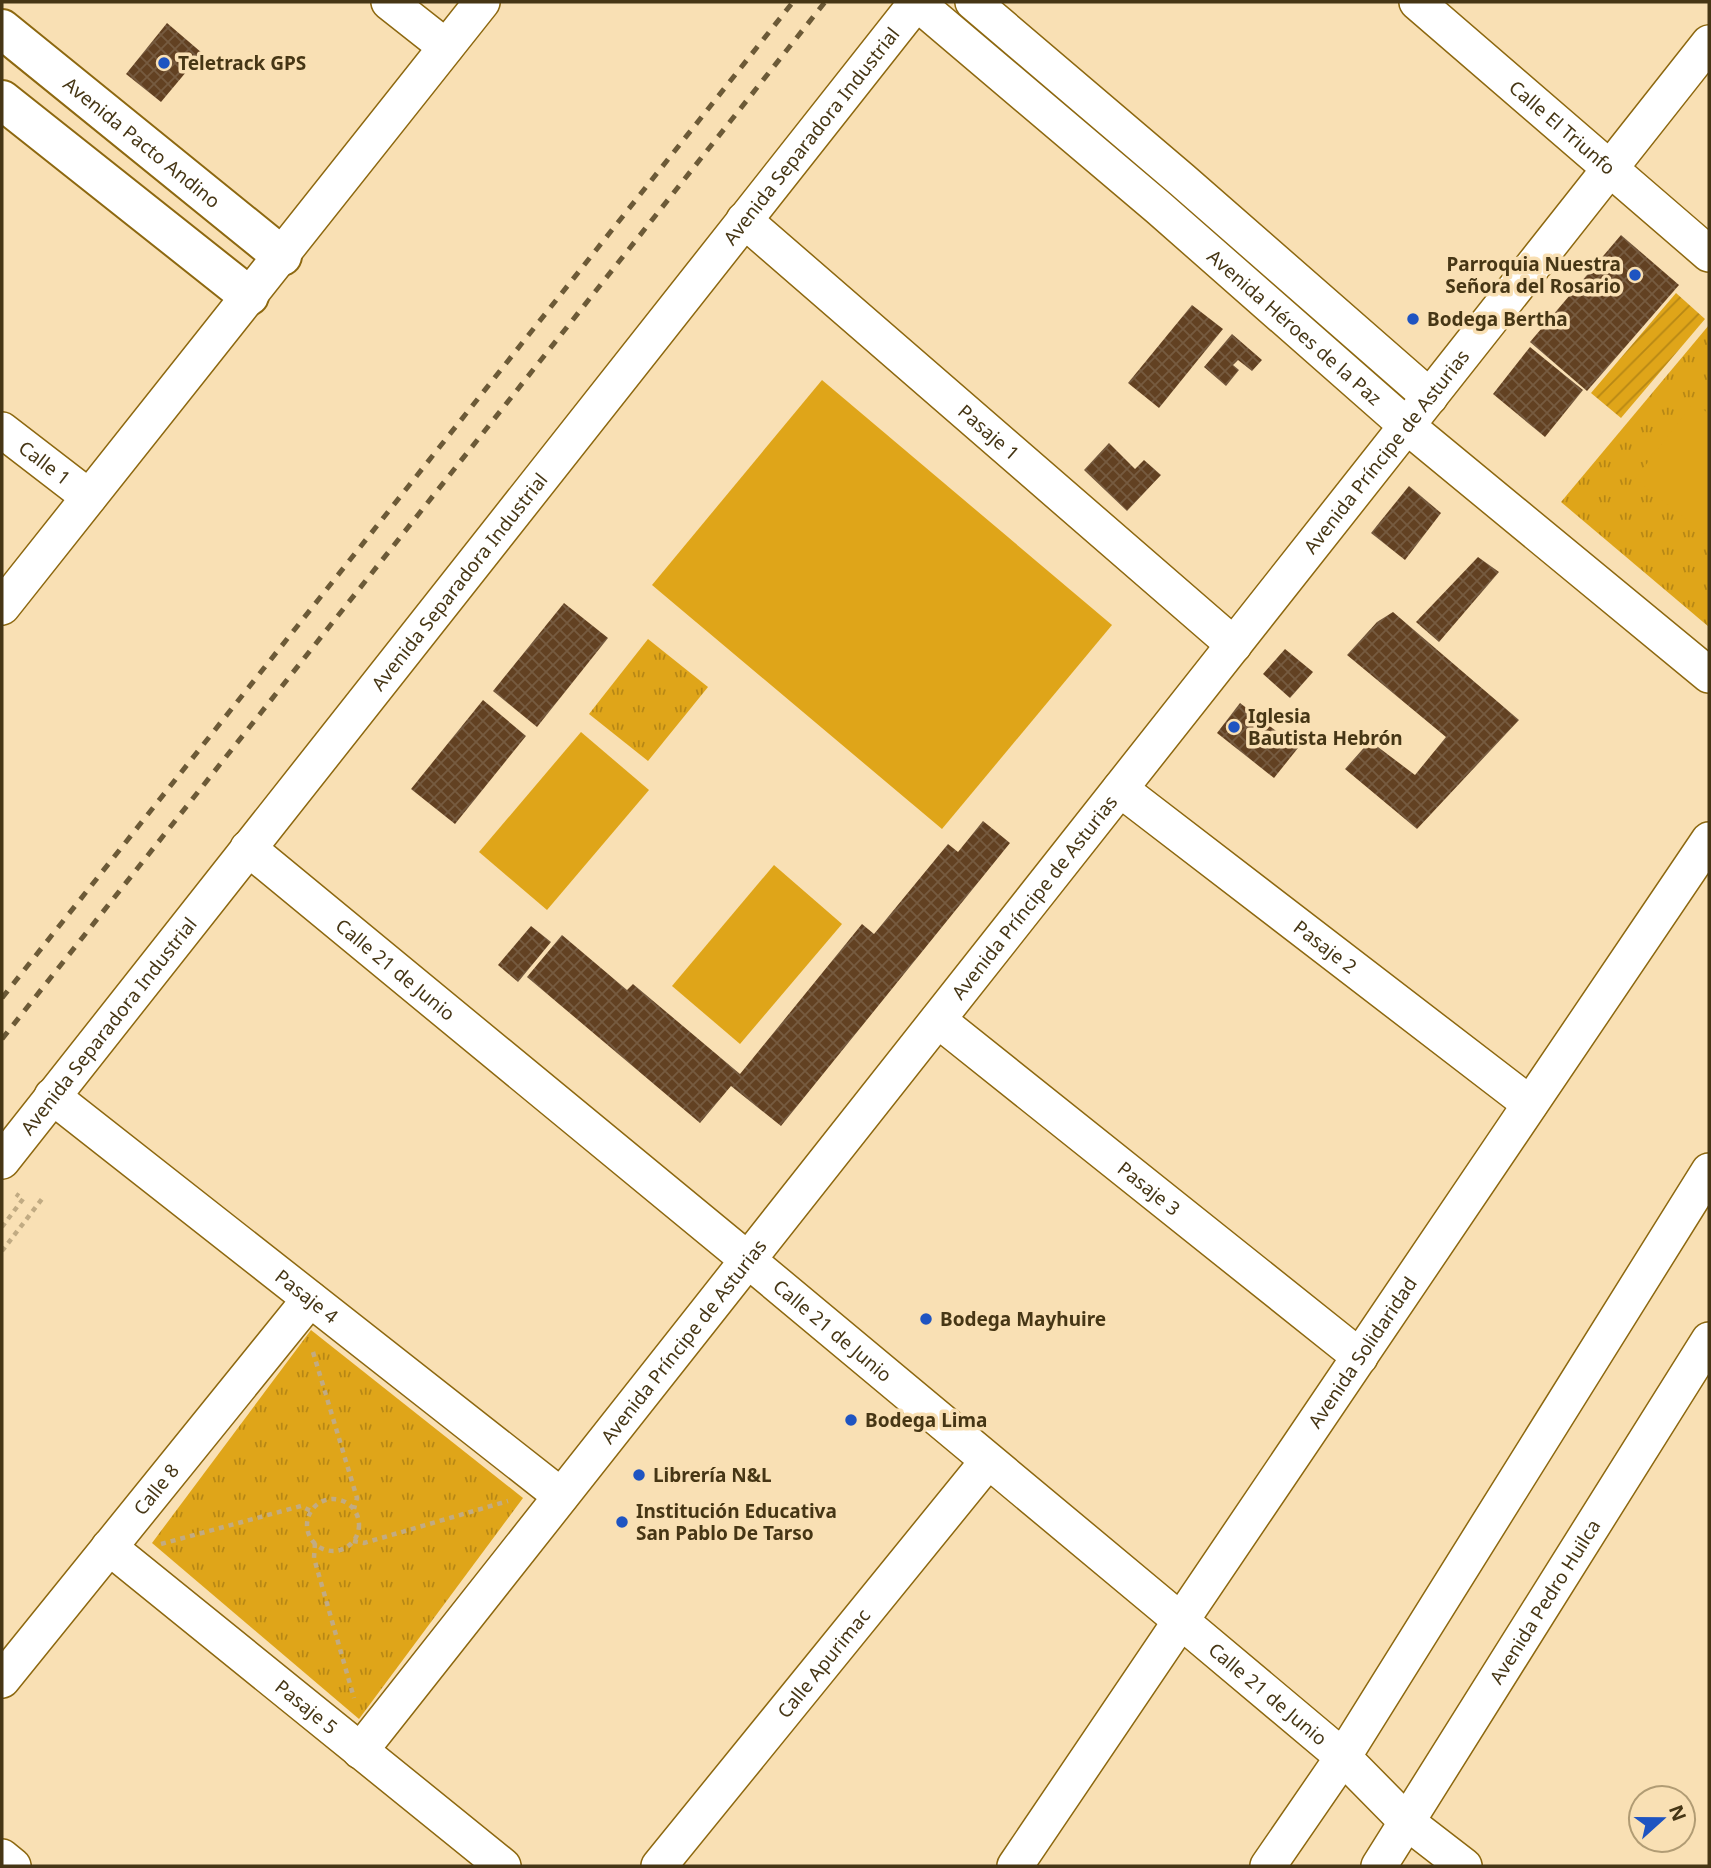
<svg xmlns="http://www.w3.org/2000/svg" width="1711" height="1868" font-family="'Noto Sans',sans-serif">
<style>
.park{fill:url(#park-tufts)}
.garden{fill:url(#garden-furrows)}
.pitch{fill:#dfa519}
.building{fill:url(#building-cross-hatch)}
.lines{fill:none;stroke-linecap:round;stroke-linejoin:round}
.street-casing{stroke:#8d6810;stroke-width:38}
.secondary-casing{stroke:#8d6810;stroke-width:42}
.path{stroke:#c1ab83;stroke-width:4.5;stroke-dasharray:5 5;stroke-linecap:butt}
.street{stroke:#fff;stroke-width:35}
.secondary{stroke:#fff;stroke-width:38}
.rail{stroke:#6c5a37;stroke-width:5;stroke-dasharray:9 9;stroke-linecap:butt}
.poi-dot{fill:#1f54c1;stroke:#f9e0b4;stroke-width:2.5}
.labels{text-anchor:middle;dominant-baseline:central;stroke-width:7;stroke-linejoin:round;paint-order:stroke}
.poi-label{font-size:19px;font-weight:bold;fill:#463615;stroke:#f9e0b4;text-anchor:start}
.street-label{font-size:19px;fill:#463615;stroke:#f9e0b4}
</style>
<defs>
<pattern id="park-tufts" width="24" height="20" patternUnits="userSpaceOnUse" patternTransform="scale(1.75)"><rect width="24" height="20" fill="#dfa519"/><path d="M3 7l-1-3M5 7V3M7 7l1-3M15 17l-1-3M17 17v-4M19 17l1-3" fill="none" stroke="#b78715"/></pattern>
<pattern id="garden-furrows" width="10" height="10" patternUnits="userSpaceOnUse" patternTransform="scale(1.75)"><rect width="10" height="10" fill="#dfa519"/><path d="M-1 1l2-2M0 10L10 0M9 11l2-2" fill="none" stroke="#b78715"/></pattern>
<pattern id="building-cross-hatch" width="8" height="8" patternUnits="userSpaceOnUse" patternTransform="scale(1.75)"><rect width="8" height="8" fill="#624122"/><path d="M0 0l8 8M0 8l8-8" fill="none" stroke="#765b40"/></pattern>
</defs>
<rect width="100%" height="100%" fill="#f9e0b4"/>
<g class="park">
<polygon points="1709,325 1709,627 1561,502"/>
<polygon points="648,639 708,687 648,761 589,714"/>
<polygon points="311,1330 523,1498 359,1719 152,1543"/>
</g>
<polygon class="garden" points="1676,293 1705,319 1621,418 1591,393"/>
<g class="pitch">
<polygon points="822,380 1112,625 942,829 652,585"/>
<polygon points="1694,402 1709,414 1709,537 1635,479"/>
<polygon points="581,732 649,790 547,910 479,852"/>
<polygon points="774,865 842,924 740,1044 672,986"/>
</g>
<g class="building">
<polygon points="167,23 202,53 161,102 126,74"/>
<polygon points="1621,235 1679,285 1587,391 1530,342"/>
<polygon points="1192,305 1223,329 1159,408 1128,383"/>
<polygon points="1232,334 1262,360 1252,371 1238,360 1233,365 1239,370 1226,386 1204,367"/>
<polygon points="1530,347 1583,390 1545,437 1493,394"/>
<polygon points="1109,443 1135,469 1144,460 1161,475 1127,511 1084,470"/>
<polygon points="1409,486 1441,513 1405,560 1371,533"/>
<polygon points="1478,557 1499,572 1439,642 1416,622"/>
<polygon points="564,603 608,638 537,727 493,691"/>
<polygon points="1393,612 1519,720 1417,829 1345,769 1370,741 1415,775 1446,737 1347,655 1377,622"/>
<polygon points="1285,649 1313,672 1290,698 1263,674"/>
<polygon points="483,700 526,736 455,824 411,789"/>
<polygon points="1240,703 1298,748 1274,778 1217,733"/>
<polygon points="983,821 1010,843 781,1126 731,1086 700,1123 527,977 562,935 627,990 633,984 740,1074 862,924 874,934 948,844 958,852"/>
<polygon points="531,926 551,942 518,982 498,965"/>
</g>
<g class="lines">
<g class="street-casing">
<g id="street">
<polyline points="389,2 446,47"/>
<path id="s1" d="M916,2L1159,208L1407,426L1709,675"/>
<polyline points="973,2 1182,180 1430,397"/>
<path id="s2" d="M1417,2L1709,254"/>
<path id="s3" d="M744,220L1234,645"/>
<path id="s4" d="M2,430L89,497"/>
<polyline points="2,607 482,2"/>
<path id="s5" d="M1120,789L1530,1104"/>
<path id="s6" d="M248,848L748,1260L1181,1621L1343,1757L1407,1822L1464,1866"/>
<path id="s7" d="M938,1020L1360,1357"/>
<path id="s8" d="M52,1096L561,1496"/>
<path id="s9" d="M2,1161L917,2"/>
<path id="s10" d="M109,1547L503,1866"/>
<path id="s11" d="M2,1680L310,1299"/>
<path id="s12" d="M360,1751L1709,43"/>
<polyline points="2,1857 13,1866"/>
<path id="s13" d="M659,1866L988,1461"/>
<path id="s14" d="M1015,1866L1709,840"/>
<polyline points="1268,1866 1343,1757 1709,1171"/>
<path id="s15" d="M1379,1866L1709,1340"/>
</g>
</g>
<g class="secondary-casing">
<g id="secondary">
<path id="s16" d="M2,29L282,256"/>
<polyline points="2,100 249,296"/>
</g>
</g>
<g class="path">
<polyline points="2,1227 23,1199 16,1194"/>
<polyline points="2,1251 42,1199"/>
<polyline points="313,1352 357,1498 354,1509"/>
<circle cx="333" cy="1525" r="26"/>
<polyline points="353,1541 364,1543 508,1501"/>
<polyline points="315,1543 314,1558 354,1698"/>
<polyline points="161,1544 301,1506 311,1511"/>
</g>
<use href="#street" class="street"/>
<use href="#secondary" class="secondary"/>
<g class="rail">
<polyline points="2,998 793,2"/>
<polyline points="2,1039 825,2"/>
</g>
</g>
<g class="poi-dot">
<circle cx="164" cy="63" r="7"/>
<circle cx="1635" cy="275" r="7"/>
<circle cx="1413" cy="319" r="7"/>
<circle cx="1234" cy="727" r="7"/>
<circle cx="926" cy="1319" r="7"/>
<circle cx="851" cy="1420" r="7"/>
<circle cx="639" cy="1475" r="7"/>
<circle cx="622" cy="1522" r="7"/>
</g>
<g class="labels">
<g class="poi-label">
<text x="178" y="63">Teletrack GPS</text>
<text x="1621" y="264" text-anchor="end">Parroquia Nuestra<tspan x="1621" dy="22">Señora del Rosario</tspan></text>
<text x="1427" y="319">Bodega Bertha</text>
<text x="1248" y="716">Iglesia<tspan x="1248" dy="22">Bautista Hebrón</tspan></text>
<text x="940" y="1319">Bodega Mayhuire</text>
<text x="865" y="1420">Bodega Lima</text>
<text x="653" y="1475">Librería N&amp;L</text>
<text x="636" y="1511">Institución Educativa<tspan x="636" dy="22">San Pablo De Tarso</tspan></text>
</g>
<g class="street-label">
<text stroke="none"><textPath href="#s2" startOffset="192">Calle El Triunfo</textPath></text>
<text stroke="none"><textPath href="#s9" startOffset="1306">Avenida Separadora Industrial</textPath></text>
<text stroke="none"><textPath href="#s16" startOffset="180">Avenida Pacto Andino</textPath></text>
<text stroke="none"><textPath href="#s1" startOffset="499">Avenida Héroes de la Paz</textPath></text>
<text stroke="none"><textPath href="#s3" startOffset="324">Pasaje 1</textPath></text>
<text stroke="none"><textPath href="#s12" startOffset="1656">Avenida Príncipe de Asturias</textPath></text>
<text stroke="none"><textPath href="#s4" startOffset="54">Calle 1</textPath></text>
<text stroke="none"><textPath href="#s9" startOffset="738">Avenida Separadora Industrial</textPath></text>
<text stroke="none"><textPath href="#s12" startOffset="1088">Avenida Príncipe de Asturias</textPath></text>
<text stroke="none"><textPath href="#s5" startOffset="259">Pasaje 2</textPath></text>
<text stroke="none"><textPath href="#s6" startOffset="191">Calle 21 de Junio</textPath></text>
<text stroke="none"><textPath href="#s9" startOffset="172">Avenida Separadora Industrial</textPath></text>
<text stroke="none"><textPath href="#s7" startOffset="270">Pasaje 3</textPath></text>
<text stroke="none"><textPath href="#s8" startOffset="324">Pasaje 4</textPath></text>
<text stroke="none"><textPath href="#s6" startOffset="758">Calle 21 de Junio</textPath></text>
<text stroke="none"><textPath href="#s12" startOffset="522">Avenida Príncipe de Asturias</textPath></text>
<text stroke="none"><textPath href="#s14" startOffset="620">Avenida Solidaridad</textPath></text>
<text stroke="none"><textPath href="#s11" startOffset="245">Calle 8</textPath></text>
<text stroke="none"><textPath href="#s15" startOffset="312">Avenida Pedro Huilca</textPath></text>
<text stroke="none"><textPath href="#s13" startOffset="261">Calle Apurimac</textPath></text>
<text stroke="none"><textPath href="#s6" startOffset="1325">Calle 21 de Junio</textPath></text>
<text stroke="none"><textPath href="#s10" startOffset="254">Pasaje 5</textPath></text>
</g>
</g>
<rect width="1711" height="1868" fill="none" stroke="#463615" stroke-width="7"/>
<g transform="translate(1662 1819) rotate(69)"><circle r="33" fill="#f9e0b4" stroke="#b19c74" stroke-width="2"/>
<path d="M0-5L12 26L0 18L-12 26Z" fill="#1f54c1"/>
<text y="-10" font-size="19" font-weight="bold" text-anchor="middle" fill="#463615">N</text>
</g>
</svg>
